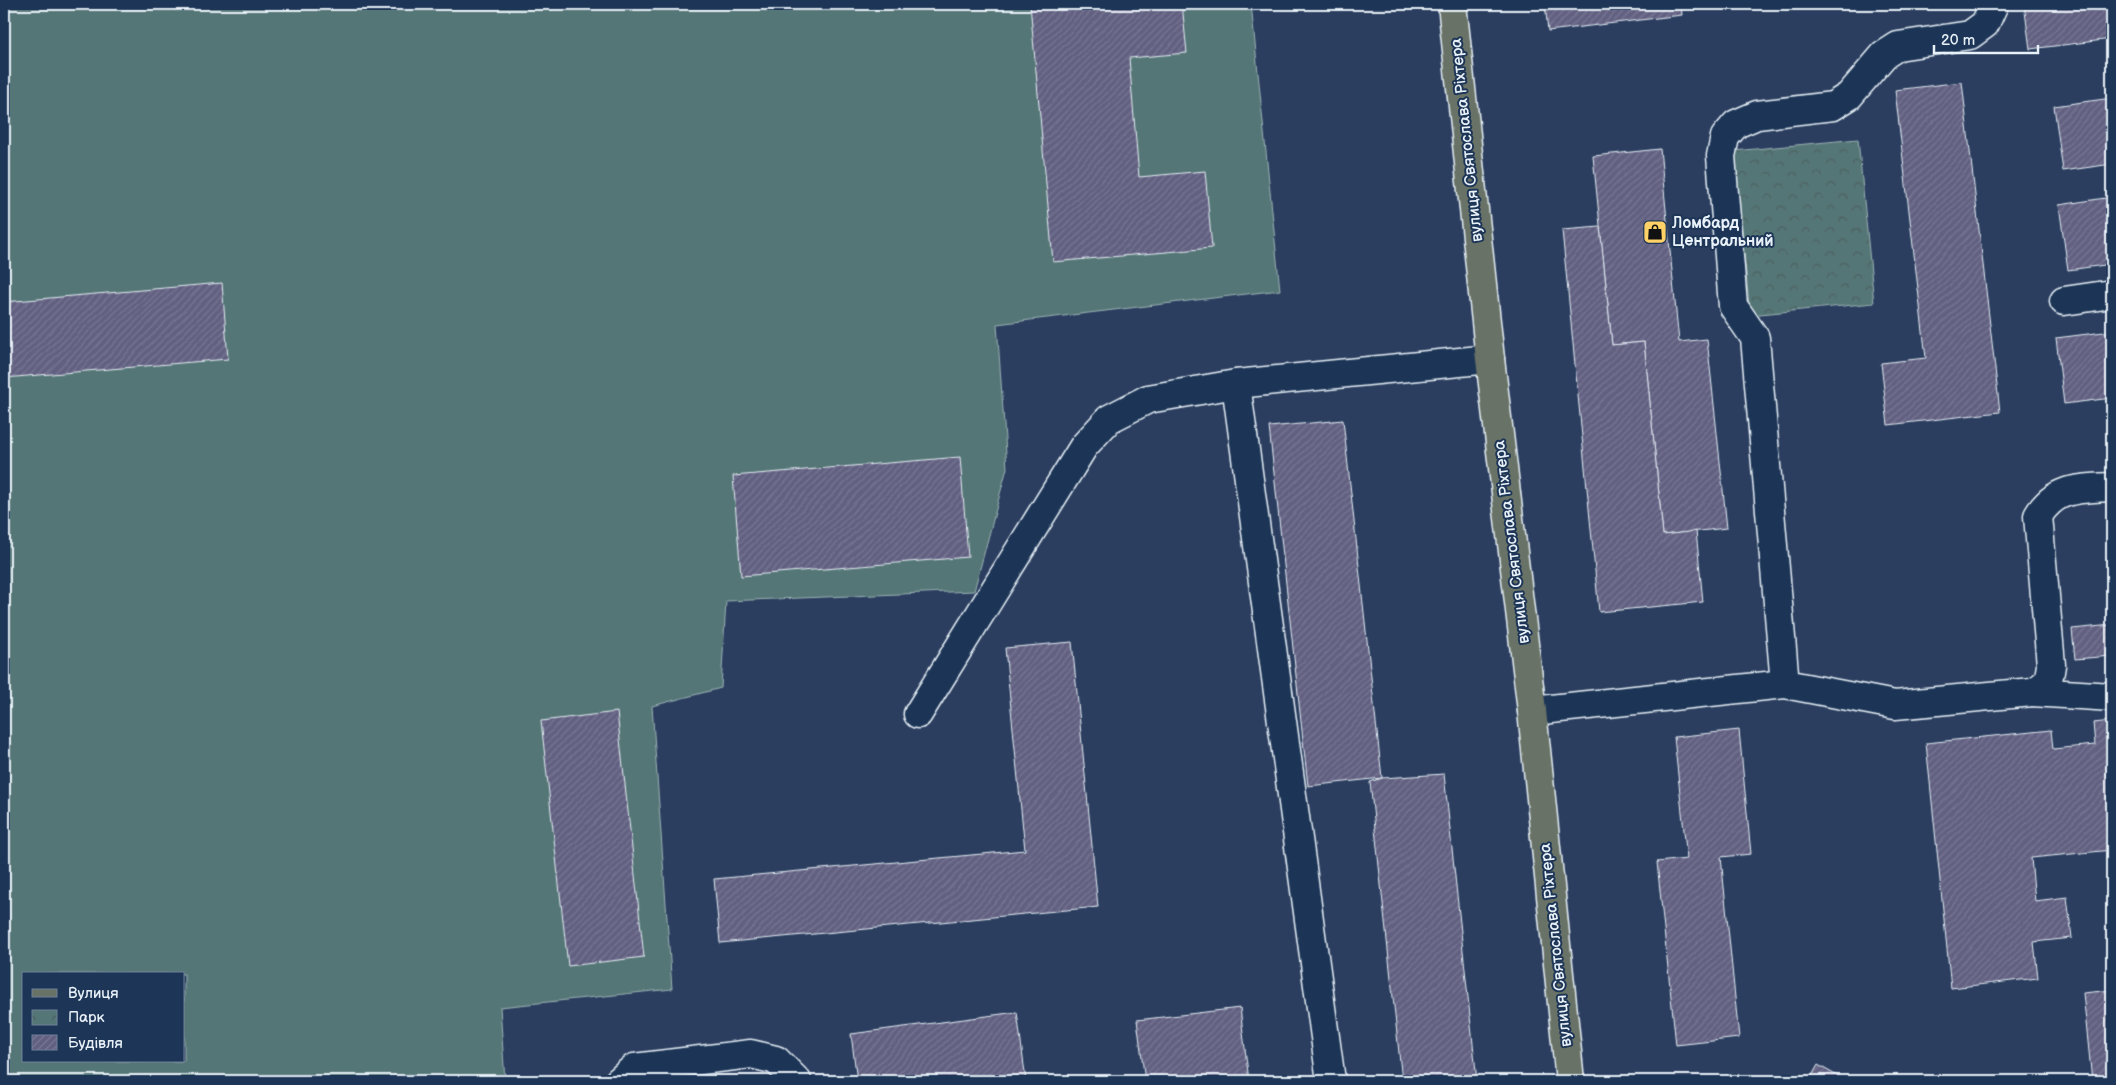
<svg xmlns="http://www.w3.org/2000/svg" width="2116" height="1085" font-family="'Balsamiq Sans',sans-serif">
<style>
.grass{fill:#547676;stroke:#9eb4b7;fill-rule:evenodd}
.park{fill:url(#park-crowns);stroke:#9eb4b7}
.building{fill:url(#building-hatch);stroke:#e8f1f8}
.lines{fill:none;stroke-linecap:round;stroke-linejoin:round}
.minor-casing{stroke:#e8f1f8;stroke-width:31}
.major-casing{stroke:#e8f1f8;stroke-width:31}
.minor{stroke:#1d3557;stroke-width:28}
.major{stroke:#697266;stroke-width:28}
.labels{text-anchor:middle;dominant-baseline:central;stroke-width:4;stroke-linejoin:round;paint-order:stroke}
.street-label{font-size:16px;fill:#e8f1f8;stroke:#1d3557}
.poi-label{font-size:16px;font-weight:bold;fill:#e8f1f8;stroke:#1d3557;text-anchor:start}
</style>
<defs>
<pattern id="park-crowns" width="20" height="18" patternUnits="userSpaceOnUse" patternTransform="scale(1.25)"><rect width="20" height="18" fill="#547676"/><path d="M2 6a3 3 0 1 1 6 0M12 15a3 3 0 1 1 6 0" fill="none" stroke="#4d5f60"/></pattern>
<pattern id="building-hatch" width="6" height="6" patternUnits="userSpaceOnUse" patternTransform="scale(1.25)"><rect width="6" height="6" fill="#626081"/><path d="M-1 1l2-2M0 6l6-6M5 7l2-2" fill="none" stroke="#787794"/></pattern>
</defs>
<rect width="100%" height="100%" fill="#2b3e5f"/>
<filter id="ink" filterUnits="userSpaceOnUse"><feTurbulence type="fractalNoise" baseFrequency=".02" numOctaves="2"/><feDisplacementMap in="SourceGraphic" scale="10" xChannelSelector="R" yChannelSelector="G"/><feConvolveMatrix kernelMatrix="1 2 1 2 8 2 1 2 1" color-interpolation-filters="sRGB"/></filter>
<g filter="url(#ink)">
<path class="grass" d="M4,4H1251L1280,290L997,324L1007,468L974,591L726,601L721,688L652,706L672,989L500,1007L505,1081H4ZM24,974H184V1061H24Z"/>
<polygon class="park" points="1858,139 1874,303 1750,315 1734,151"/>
<g class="building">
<polygon points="1030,4 1182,4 1187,53 1129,58 1139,177 1205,171 1212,248 1053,262"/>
<polygon points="1545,4 1681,4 1682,15 1548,31"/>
<polygon points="2024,4 2112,4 2112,39 2030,49"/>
<polygon points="1962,82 2000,412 1888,425 1881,363 1926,358 1895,90"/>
<polygon points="2112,98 2112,164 2063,171 2054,106"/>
<polygon points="1660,149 1679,342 1707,339 1727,528 1663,535 1644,342 1612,345 1593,156"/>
<polygon points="2112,197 2112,264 2068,270 2059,205"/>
<polygon points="1600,227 1612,345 1644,342 1663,535 1696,531 1703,602 1599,612 1562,230"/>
<polygon points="222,283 228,359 4,378 4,302"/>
<polygon points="2112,331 2112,398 2064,404 2056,338"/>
<polygon points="1343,420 1382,778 1308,786 1269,427"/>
<polygon points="960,457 968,557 741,576 733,476"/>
<polygon points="2112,625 2112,656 2075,659 2072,629"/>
<polygon points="1072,642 1098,907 720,943 714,879 1025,850 1005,648"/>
<polygon points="617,712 644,957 568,966 541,721"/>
<polygon points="2112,721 2112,850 2031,858 2035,901 2067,897 2072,938 2034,942 2038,978 1951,988 1926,743 2051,730 2053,749 2095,745 2093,723"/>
<polygon points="1739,730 1751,854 1721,857 1739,1038 1676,1045 1657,862 1687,859 1674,737"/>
<polygon points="1444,774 1477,1081 1402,1081 1370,782 1382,778"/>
<polygon points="2112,990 2112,1081 2092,1081 2083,993"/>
<polygon points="1240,1008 1249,1081 1145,1081 1137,1020"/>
<polygon points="1017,1012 1026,1081 857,1081 851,1034"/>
<polygon points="1818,1065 1846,1081 1809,1081"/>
</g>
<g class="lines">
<g class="minor-casing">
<g id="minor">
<polyline points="2064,301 2112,294"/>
<polyline points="1236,384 1331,1081"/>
<polyline points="1785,684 1755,338 1733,306 1721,156 1725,137 1736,124 1757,115 1833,106 1849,96 1884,55 1898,46 1970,35 1985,24 1994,4"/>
<polyline points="2032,692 2112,697"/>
<path d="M1532,711L1785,684L1895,705L2032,692C2047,685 2049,681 2051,665L2038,516C2056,486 2081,489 2112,487"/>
<polyline points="918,714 1084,446 1109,419 1148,399 1236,384 1490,359"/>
<polyline points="619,1081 634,1068 751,1054 776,1060 797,1081"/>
</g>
</g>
<g class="major-casing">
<polyline id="major" points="1452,4 1490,359 1532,711 1570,1081"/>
</g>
<use href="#minor" class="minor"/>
<use href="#major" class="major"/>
</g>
</g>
<defs>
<g id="shop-square" transform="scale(1.25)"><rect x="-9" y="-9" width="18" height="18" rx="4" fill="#ffd166" stroke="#1d3557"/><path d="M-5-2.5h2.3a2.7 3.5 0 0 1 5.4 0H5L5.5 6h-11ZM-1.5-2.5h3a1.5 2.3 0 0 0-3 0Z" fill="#111"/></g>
</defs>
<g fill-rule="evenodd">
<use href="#shop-square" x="1655" y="232"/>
</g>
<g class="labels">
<g class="street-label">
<text transform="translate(1467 140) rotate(-96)">вулиця Святослава Ріхтера</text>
<text transform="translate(1512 542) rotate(-97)">вулиця Святослава Ріхтера</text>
<text transform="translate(1556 945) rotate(-96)">вулиця Святослава Ріхтера</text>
</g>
<g class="poi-label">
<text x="1672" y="223">Ломбард<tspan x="1672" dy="18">Центральний</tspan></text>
</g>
</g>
<rect width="2116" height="1085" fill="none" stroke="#1d3557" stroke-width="20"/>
<rect x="10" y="10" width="2096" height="1065" fill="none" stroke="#e8f1f8" stroke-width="2" filter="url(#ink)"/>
<rect x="22" y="972" width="162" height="90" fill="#1d3557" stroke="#6e8097"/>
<rect x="32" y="989" width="25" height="8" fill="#697266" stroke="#6e8097"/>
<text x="68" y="998" font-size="15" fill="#e8f1f8">Вулиця</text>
<rect x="32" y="1010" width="25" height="15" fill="url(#park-crowns)" stroke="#6e8097"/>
<text x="68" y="1022" font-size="15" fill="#e8f1f8">Парк</text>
<rect x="32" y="1035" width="25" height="15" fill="url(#building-hatch)" stroke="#6e8097"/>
<text x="68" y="1048" font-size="15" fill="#e8f1f8">Будівля</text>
<path d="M1934 45v8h104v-8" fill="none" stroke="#e8f1f8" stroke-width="2.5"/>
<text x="1941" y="45" font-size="15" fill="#e8f1f8" stroke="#1d3557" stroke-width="4" paint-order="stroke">20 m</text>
</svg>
